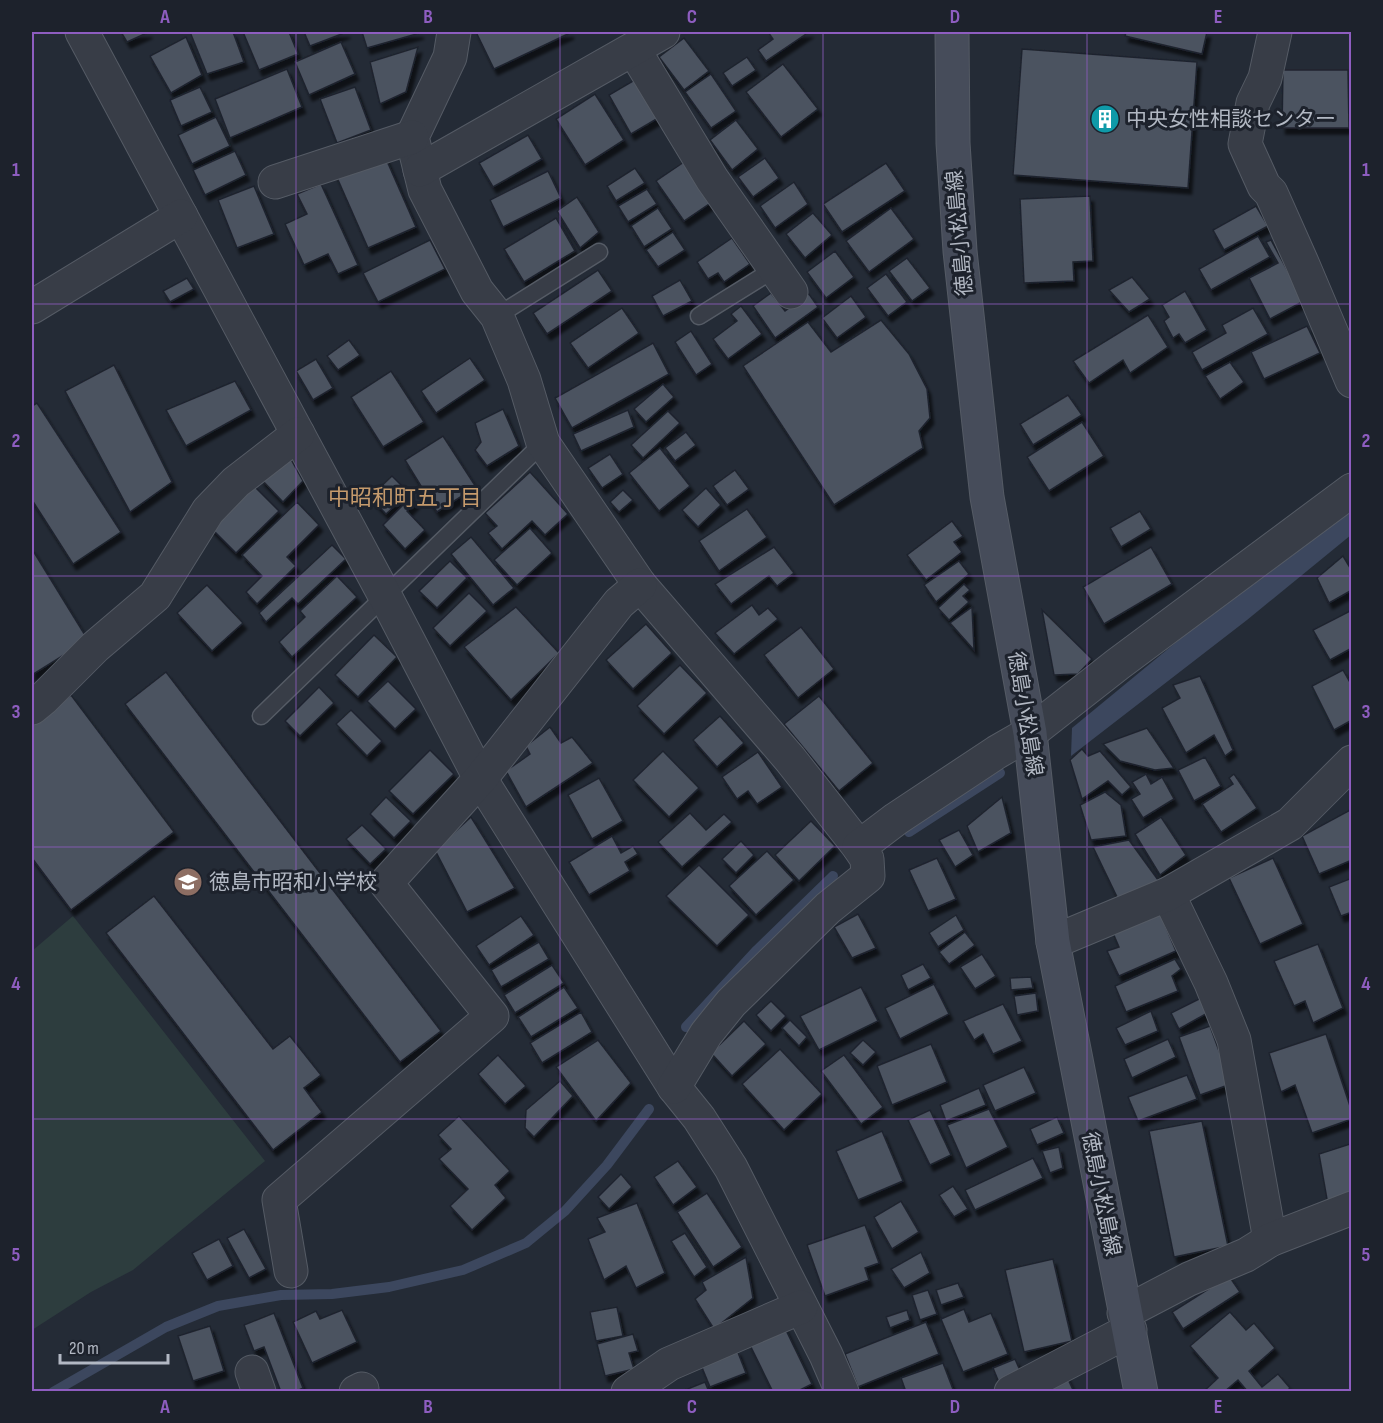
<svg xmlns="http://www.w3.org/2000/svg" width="1383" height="1423" font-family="'Sofia Sans Condensed','Noto Sans JP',sans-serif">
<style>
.green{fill:#2d3d3e}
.water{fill:#3c475e}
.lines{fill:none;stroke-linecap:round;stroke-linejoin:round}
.stream{stroke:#3c475e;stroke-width:10}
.building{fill:#4b5260;stroke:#1f242e;stroke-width:1.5;filter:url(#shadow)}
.service-casing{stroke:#555b65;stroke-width:19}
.minor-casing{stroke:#555b65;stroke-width:35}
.secondary-casing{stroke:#555b65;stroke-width:35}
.service{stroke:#383d47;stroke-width:16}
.minor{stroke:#383d47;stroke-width:33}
.secondary{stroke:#464c5a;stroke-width:33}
.grid{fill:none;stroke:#8e5dc0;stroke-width:1.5;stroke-opacity:0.55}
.labels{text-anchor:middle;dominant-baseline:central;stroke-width:6;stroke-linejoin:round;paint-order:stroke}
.poi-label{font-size:21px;fill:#b2b8c3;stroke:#1d222c;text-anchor:start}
.street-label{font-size:21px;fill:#b2b8c3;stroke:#1d222c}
.neighbourhood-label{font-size:22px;fill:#c59a6c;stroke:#1d222c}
.neatline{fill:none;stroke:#8e5dc0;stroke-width:2}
.grid-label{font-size:20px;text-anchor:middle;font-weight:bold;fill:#8e5dc0}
</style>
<defs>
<filter id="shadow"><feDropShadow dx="3.5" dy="6" stdDeviation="1.5" flood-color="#0009"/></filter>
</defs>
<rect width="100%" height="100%" fill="#242b36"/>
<polygon class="green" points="73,916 265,1161 133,1270 91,1292 32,1330 32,951"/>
<polygon class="water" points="1351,506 1351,535 1247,620 1071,756 1072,728 1288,550"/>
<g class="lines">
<g class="stream">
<polyline points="909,832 1000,773"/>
<polyline points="686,1027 757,950 833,876"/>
<polyline points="53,1392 166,1327 218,1306 281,1295 332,1294 389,1287 463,1270 526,1243 565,1211 607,1165 649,1109"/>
</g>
</g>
<g class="building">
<polygon points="121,32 149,32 127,42"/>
<polygon points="190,32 233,32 244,62 207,74"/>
<polygon points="243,32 289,32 298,54 259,70"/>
<polygon points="304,32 347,32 310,46"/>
<polygon points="362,32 419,32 420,33 367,48"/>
<polygon points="476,32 570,32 570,33 494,69"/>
<polygon points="768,32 809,32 766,61 758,50 773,39"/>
<polygon points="1126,32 1207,32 1202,54 1125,36"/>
<polygon points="186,37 202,75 171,93 150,56"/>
<polygon points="684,38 709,71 684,90 659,57"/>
<polygon points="341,42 355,74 309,95 295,62"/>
<polygon points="418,47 406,92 380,104 370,62"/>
<polygon points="1022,49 1197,62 1188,188 1013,175"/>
<polygon points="747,57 756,70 732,86 723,73"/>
<polygon points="783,64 818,109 781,137 746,92"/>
<polygon points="287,69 302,107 230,138 215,99"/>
<polygon points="1283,70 1348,70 1349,128 1282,128"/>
<polygon points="711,74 736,111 711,128 685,92"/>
<polygon points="638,78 660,117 631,134 609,95"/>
<polygon points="200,87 212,112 181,126 170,100"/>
<polygon points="355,87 371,130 337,143 320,99"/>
<polygon points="595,94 624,140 585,165 556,119"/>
<polygon points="216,117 230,146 192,164 178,135"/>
<polygon points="736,120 758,149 732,170 710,140"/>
<polygon points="528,135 542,159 493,187 479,163"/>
<polygon points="235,151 246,175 205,195 193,170"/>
<polygon points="383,152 416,227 368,248 335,173"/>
<polygon points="765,158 779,178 753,197 738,177"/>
<polygon points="684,162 712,202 684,221 656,181"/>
<polygon points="886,163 905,191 842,232 823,204"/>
<polygon points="635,168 645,183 616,201 607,186"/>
<polygon points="548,171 561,198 503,227 490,200"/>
<polygon points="794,182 808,204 775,228 760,206"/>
<polygon points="321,184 358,265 338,274 328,254 304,265 285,224 307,214 297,194"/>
<polygon points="254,186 274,234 237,248 218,200"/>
<polygon points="647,189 657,204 628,222 618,206"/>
<polygon points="1090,196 1093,261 1073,262 1074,281 1024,283 1020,199"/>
<polygon points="577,197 599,232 580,248 557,211"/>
<polygon points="1256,206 1268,226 1224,250 1213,230"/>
<polygon points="658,208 672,229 644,247 631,226"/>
<polygon points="891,208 914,239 869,272 846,241"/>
<polygon points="813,213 832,235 805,258 786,234"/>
<polygon points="556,218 575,251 524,282 504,249"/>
<polygon points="673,232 685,250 658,267 646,250"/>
<polygon points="1258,236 1270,257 1211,290 1199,269"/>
<polygon points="732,238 750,264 724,282 718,273 708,279 697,262"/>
<polygon points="430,240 445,269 378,302 363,273"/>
<polygon points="1271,240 1304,301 1270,319 1249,278 1278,263 1266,242"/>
<polygon points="835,251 854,277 826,298 807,272"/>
<polygon points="907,258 930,288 912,301 889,271"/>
<polygon points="598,270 612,291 547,334 533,313"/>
<polygon points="886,274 907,302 888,316 867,288"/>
<polygon points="1132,277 1150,299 1129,312 1109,290"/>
<polygon points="187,278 194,289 170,302 163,291"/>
<polygon points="680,280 692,301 663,316 652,296"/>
<polygon points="1185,291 1207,330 1185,343 1179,334 1173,338 1164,321 1169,317 1162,305"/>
<polygon points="771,293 785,311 809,294 818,307 775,338 753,306"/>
<polygon points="851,296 866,317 837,338 822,318"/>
<polygon points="741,306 762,334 728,359 713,339 737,321 731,314"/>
<polygon points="622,308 639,333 588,368 570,343"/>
<polygon points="1253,308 1268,334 1202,370 1192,352 1226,333 1222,325"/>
<polygon points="1148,315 1168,347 1130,373 1123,360 1089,383 1073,361"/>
<polygon points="881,320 909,354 927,389 930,418 919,431 923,448 834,505 743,366 808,322 831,352"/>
<polygon points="1307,326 1320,353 1264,379 1251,352"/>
<polygon points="691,331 712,364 696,375 675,342"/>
<polygon points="349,340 360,355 338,370 327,356"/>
<polygon points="653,343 669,374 572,428 555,398"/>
<polygon points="470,358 485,380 436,413 421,391"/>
<polygon points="316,359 333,388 313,400 296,371"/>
<polygon points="1230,362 1244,382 1220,399 1205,376"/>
<polygon points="114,365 172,482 130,512 65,391"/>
<polygon points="391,371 424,422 383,447 351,397"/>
<polygon points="235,381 251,410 186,446 166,410"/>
<polygon points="663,384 674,397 646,422 634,409"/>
<polygon points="1068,395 1082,415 1033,445 1020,424"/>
<polygon points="37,403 121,532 73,564 32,500 32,406"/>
<polygon points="503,409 519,446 487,466 475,450 481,442 475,423"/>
<polygon points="628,410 634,427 581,451 573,434"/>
<polygon points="668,411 680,423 643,458 631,445"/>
<polygon points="1082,422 1104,456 1049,491 1027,457"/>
<polygon points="686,432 696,445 675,461 665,448"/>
<polygon points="443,436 476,487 437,512 405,460"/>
<polygon points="660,448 690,486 659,511 629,473"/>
<polygon points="288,454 303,481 283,502 261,479"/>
<polygon points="610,454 623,474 602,488 588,468"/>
<polygon points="735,470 749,489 727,505 713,486"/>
<polygon points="530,472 568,514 545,535 532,521 502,549 488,533 497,526 485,513"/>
<polygon points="392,476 409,493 386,514 370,497"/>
<polygon points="253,485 279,511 236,553 210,527"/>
<polygon points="706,488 721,505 698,527 682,510"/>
<polygon points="623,490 633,500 619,512 610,502"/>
<polygon points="411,497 416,502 407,511 425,530 405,549 383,525"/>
<polygon points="297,502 319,525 287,557 296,566 257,604 246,592 262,576 242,555"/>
<polygon points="747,509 767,537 719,571 699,541"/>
<polygon points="1140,511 1151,529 1121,547 1110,528"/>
<polygon points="952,521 963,536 954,542 962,552 926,580 907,555"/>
<polygon points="530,528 552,553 517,585 494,560"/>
<polygon points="471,537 514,588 493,605 451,554"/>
<polygon points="332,545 346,559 298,604 292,598 266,622 259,613"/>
<polygon points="774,547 794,573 777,586 769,576 731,604 715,584"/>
<polygon points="1151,547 1172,584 1104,624 1083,587"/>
<polygon points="32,549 88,640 32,675"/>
<polygon points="1343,556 1352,571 1352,590 1329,603 1317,578"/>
<polygon points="450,561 467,578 437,608 419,591"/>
<polygon points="959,561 969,574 936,602 924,585"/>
<polygon points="337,576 357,597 292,657 279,642 305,617 300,611"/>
<polygon points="964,584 970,590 963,596 969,602 949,620 938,608"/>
<polygon points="207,585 243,623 212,651 177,613"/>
<polygon points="469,593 487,611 450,646 433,628"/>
<polygon points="752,605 759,615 768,608 778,619 734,654 715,633"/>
<polygon points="516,607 559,653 511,700 464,647"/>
<polygon points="972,607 974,650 950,623"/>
<polygon points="1042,610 1092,659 1078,674 1054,675"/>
<polygon points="1352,610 1352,648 1330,660 1313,630"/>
<polygon points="646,624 672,653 633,689 606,660"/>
<polygon points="801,627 834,669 798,698 764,655"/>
<polygon points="374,635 397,657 358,697 335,675"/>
<polygon points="680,665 707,693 664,734 637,706"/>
<polygon points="1343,670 1352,686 1352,720 1334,730 1312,686"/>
<polygon points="166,672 441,1031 400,1062 125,704"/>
<polygon points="1200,676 1233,750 1225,756 1214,735 1186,753 1162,708 1180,698 1173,685"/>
<polygon points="388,681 416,709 395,729 367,701"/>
<polygon points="319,687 334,703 300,736 285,721"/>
<polygon points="71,695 174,832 71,910 32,858 32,725"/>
<polygon points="819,696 873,763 839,791 784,724"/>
<polygon points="351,710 382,741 367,756 336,724"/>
<polygon points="720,716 744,743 717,767 693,740"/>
<polygon points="550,727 561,743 572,737 593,763 526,807 506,771 530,754 526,746"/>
<polygon points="1147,728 1174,768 1155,770 1120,761 1103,744"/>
<polygon points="1082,749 1088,756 1100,751 1131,787 1122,795 1108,781 1082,799 1070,760"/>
<polygon points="430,750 454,774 413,814 389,791"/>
<polygon points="663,751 699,788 669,817 633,780"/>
<polygon points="758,752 782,787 757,804 748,791 737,799 722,777"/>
<polygon points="1205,757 1221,786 1194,801 1178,770"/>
<polygon points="1146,774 1151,784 1162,777 1174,799 1143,818 1131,799 1140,794 1132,782"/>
<polygon points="1234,774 1257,808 1221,832 1202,804 1233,784 1229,778"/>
<polygon points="599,778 623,821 592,839 568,795"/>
<polygon points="1105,792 1121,805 1126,836 1091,840 1080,805"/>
<polygon points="386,797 411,821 394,838 370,814"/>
<polygon points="1002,797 1011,833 978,852 967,826"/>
<polygon points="1352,809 1352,860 1319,874 1302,836"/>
<polygon points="690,813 706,830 724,814 732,822 682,867 658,842"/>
<polygon points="471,817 515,888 467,912 435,850"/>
<polygon points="1161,817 1186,855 1160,875 1135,834"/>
<polygon points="811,821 835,846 799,881 775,855"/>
<polygon points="362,825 386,849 370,864 346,839"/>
<polygon points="959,830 973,855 955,867 939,840"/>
<polygon points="612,836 621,853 633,846 638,854 625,862 630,871 589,895 569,862"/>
<polygon points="1129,840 1161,884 1119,901 1093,847"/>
<polygon points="741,841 754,855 736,873 722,859"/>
<polygon points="767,851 794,880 756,915 729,886"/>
<polygon points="937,858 956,899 928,911 909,870"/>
<polygon points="1273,858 1303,924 1260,944 1229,878"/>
<polygon points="699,865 749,915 717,946 666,896"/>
<polygon points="1352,878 1352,912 1341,916 1329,887"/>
<polygon points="154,896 273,1049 290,1036 321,1075 304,1088 322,1112 273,1150 106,933"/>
<polygon points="1159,911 1176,951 1119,976 1107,951 1119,947 1113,933"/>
<polygon points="858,914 876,948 852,958 834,927"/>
<polygon points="956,915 964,930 938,947 929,933"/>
<polygon points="521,916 534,935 489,965 476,946"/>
<polygon points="965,932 975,945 949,964 939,952"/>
<polygon points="539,942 549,959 501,987 491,970"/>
<polygon points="1318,944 1343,1008 1313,1023 1305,1001 1294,1006 1274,961"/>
<polygon points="982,954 996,976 975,989 960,967"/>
<polygon points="1175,959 1181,969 1172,976 1178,991 1126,1012 1115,986"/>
<polygon points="923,964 931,978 908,990 901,975"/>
<polygon points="552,965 564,983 515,1013 504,995"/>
<polygon points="1031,977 1033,988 1011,990 1010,978"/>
<polygon points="934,984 949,1014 900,1039 885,1008"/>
<polygon points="564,987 578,1008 531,1037 518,1017"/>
<polygon points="861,987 878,1021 819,1050 800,1016"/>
<polygon points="1036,993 1038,1011 1017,1015 1014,996"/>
<polygon points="1203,997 1211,1011 1179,1029 1171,1013"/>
<polygon points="771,1001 786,1016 771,1031 756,1015"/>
<polygon points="1003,1004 1022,1041 993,1054 983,1034 974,1040 963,1021"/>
<polygon points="1151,1011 1158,1031 1125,1045 1116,1028"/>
<polygon points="581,1012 592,1032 542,1063 530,1043"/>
<polygon points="790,1020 807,1037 799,1046 782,1028"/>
<polygon points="744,1021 766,1044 732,1076 711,1053"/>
<polygon points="1210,1026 1231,1084 1200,1095 1179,1037"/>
<polygon points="1326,1034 1352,1112 1352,1119 1312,1133 1295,1085 1281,1092 1269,1053"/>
<polygon points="1168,1039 1176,1057 1132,1078 1124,1059"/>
<polygon points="598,1040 631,1083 596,1121 556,1067"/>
<polygon points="863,1040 876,1052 863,1065 850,1053"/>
<polygon points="931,1044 947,1082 892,1105 877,1066"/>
<polygon points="780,1049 822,1094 784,1130 742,1084"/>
<polygon points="498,1055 526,1086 505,1104 478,1074"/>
<polygon points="844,1055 883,1107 861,1124 821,1071"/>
<polygon points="1024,1067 1036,1093 995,1111 983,1085"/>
<polygon points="1187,1075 1197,1099 1138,1121 1128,1097"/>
<polygon points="560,1081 573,1096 534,1137 525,1128 526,1110"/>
<polygon points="979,1088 986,1105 946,1121 940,1105"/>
<polygon points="989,1109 1008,1147 966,1168 947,1125"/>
<polygon points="930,1110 951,1155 930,1165 908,1120"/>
<polygon points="459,1116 510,1171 495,1185 506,1198 472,1230 450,1206 468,1189 439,1159 451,1149 438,1135"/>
<polygon points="1057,1117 1064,1133 1037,1145 1030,1129"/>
<polygon points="1202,1121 1228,1246 1174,1257 1149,1131"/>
<polygon points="882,1131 903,1181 858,1200 836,1151"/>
<polygon points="1350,1144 1352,1195 1328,1205 1319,1154"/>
<polygon points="1059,1147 1063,1168 1050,1173 1042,1151"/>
<polygon points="1033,1158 1043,1178 975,1210 965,1190"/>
<polygon points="678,1161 697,1187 673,1205 654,1177"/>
<polygon points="621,1174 632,1187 609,1209 598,1197"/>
<polygon points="953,1186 968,1209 954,1217 939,1195"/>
<polygon points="707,1193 742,1247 713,1267 677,1212"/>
<polygon points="901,1201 919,1232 892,1249 874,1217"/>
<polygon points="637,1203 665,1273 636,1288 626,1266 604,1280 588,1239 605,1232 597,1218"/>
<polygon points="865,1225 879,1263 865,1268 869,1280 825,1296 807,1245"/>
<polygon points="244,1229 266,1269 249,1278 227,1238"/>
<polygon points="685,1233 707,1267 694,1277 671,1241"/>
<polygon points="219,1239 233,1266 207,1280 192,1253"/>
<polygon points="921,1252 930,1273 904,1288 891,1269"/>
<polygon points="746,1257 753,1298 714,1329 695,1299 706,1290 702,1282"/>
<polygon points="1053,1259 1072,1341 1024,1352 1005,1270"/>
<polygon points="1229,1276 1240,1292 1183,1329 1172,1312"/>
<polygon points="958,1283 964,1297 941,1305 936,1290"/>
<polygon points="928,1290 937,1314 920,1320 912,1295"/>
<polygon points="617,1307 623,1336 596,1341 590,1312"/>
<polygon points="964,1309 969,1322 991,1313 1008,1354 963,1372 941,1319"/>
<polygon points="342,1310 357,1342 312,1363 293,1322 316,1311 320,1319"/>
<polygon points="907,1310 910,1320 890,1328 886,1317"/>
<polygon points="1230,1312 1246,1330 1254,1323 1275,1348 1249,1371 1262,1387 1278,1374 1290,1388 1286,1392 1248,1392 1238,1380 1224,1392 1203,1392 1218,1378 1190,1346"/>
<polygon points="274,1313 303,1388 295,1392 281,1392 264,1347 254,1351 244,1325"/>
<polygon points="926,1322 939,1354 858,1387 845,1354"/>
<polygon points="210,1326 224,1371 193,1381 178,1336"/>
<polygon points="784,1326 812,1384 796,1392 773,1392 749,1343"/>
<polygon points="633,1334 638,1351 629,1353 634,1369 605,1376 597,1344"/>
<polygon points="737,1350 746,1373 710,1387 701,1365"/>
<polygon points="1015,1359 1022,1375 1000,1385 993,1368"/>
<polygon points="943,1363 954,1392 906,1392 901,1378"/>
<polygon points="1066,1375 1074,1392 1033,1392"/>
<polygon points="705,1382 709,1392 680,1392"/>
</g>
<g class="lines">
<g class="service-casing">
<g id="service">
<polyline points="497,316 599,252"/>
<polyline points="699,316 776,268"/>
<polyline points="261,716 543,443"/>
</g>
</g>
<g class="minor-casing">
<g id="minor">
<polyline points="82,32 385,596 481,780 674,1087 699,1118 731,1168 826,1355 842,1392"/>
<polyline points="454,32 450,57 412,137 425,190 477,291 497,316 524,380 543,443 640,585 790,759 859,847"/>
<polyline points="1275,32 1265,78 1253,103 1245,144 1264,186 1271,193 1303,265 1352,381"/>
<polyline points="634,50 712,179 791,292"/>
<polyline points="420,170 663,32"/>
<polyline points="275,182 412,137"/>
<polyline points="32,307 181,216"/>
<polyline points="32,708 43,699 95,647 155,596 208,511 236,482 298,434"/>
<polyline points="1168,894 1211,983 1234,1040 1270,1240"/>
<polyline points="1053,942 1168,894 1290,824 1352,762"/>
<polyline points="674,1087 706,1034 731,1003 828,908 868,876 867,859 859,847 896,819 997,752 1030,733 1118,664 1352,490"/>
<polyline points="291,1271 279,1200 492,1016 386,883 481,778 619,603 640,585"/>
<polyline points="1124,1313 1189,1279 1246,1255 1270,1240 1352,1208"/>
<polyline points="252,1372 259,1392"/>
<polyline points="356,1392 362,1389"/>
<polyline points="628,1392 669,1364 801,1307"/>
<polyline points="1011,1392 1130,1330"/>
</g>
</g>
<g class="secondary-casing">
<polyline id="secondary" points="952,32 953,143 960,251 987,497 1030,733 1053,942 1141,1392"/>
</g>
<use href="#service" class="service"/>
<use href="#minor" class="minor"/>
<use href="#secondary" class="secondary"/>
</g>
<path class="grid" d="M296,32V1392M560,32V1392M823,32V1392M1087,32V1392M32,304H1352M32,576H1352M32,847H1352M32,1119H1352"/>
<defs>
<g id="building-disc" transform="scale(1.5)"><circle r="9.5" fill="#0f9aa8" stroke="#1d222c"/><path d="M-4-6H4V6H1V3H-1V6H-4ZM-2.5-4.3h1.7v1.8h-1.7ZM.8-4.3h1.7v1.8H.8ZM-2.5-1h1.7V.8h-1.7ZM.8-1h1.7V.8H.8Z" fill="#fff"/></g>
<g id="school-disc" transform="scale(1.5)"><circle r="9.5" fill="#8d6e63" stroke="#1d222c"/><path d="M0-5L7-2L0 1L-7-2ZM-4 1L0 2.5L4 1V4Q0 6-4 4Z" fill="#fff"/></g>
</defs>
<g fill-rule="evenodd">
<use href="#building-disc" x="1105" y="119"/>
<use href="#school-disc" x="188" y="882"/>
</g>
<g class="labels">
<g class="poi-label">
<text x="1126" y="119">中央女性相談センター</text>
<text x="209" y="882">徳島市昭和小学校</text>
</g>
<g class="street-label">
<text transform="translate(960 233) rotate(-95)">徳島小松島線</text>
<text transform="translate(1025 714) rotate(81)">徳島小松島線</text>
<text transform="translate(1101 1194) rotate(79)">徳島小松島線</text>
</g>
<g class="neighbourhood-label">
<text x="405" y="498">中昭和町五丁目</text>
</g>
</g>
<rect width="1383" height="1423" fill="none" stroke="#1d222c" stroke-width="66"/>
<path d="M60 1354v9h108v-9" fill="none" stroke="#b2b8c3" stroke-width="3"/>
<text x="69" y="1354" font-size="18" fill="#b2b8c3" stroke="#1d222c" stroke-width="4.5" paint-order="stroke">20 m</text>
<rect x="33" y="33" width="1317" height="1357" class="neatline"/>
<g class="grid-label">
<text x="165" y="23">A</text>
<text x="428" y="23">B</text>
<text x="692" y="23">C</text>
<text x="955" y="23">D</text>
<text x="1218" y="23">E</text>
<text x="16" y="176">1</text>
<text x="1366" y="176">1</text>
<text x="16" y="447">2</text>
<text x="1366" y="447">2</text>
<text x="16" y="718">3</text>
<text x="1366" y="718">3</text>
<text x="16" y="990">4</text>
<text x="1366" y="990">4</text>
<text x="16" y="1261">5</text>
<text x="1366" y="1261">5</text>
<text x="165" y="1413">A</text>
<text x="428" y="1413">B</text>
<text x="692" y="1413">C</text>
<text x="955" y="1413">D</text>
<text x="1218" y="1413">E</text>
</g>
</svg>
